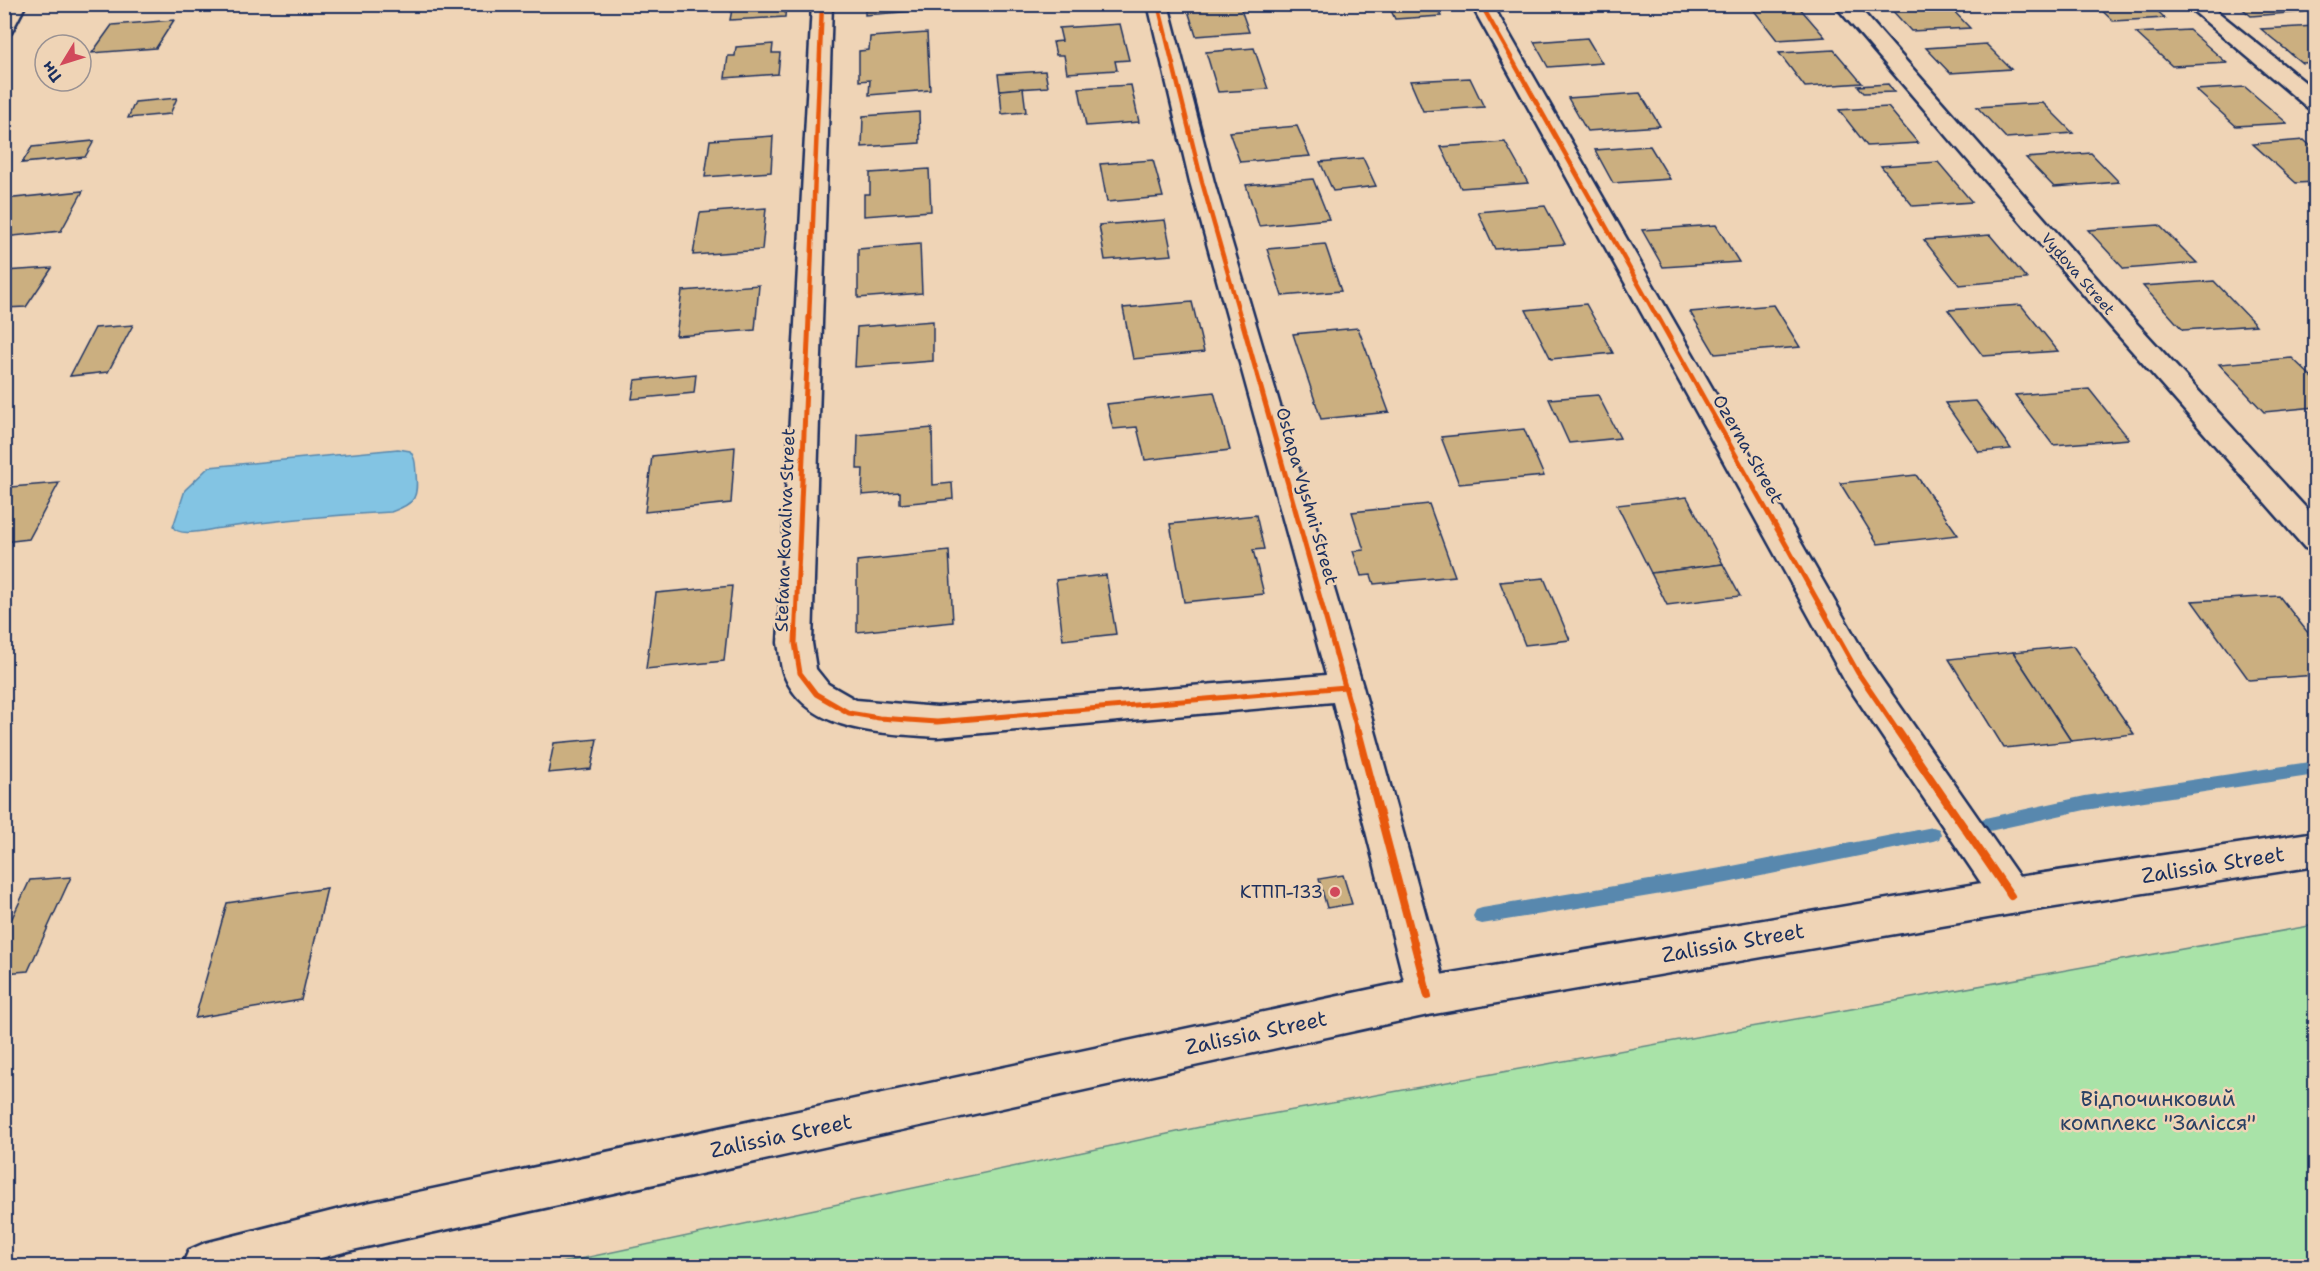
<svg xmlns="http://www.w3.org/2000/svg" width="2320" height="1271" font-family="'Shantell Sans',sans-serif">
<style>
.green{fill:#a9e3a8;stroke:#628983;stroke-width:1.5}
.water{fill:#83c4e3;stroke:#5988ae;stroke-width:1.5}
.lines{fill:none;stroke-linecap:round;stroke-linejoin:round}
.stream{fill:#5988ae;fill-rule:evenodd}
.building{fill:#cbaf80;stroke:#1b2f5e;stroke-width:1.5}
.minor-casing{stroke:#1b2f5e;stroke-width:5}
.secondary-casing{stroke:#1b2f5e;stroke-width:5}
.minor{fill:#efd4b6;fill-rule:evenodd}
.secondary{fill:#efd4b6;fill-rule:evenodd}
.cycleway-far2-casing{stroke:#efd4b6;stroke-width:8}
.cycleway-far1-casing{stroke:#efd4b6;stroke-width:9}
.cycleway-casing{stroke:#efd4b6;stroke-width:11}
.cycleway-far2{stroke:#e8590c;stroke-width:4.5}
.cycleway-far1{stroke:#e8590c;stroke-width:5}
.cycleway{stroke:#e8590c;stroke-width:8}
.poi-dot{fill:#d1495b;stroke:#efd4b6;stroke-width:2}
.labels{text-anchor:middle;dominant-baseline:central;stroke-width:5;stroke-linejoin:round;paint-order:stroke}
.far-street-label{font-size:15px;fill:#1b2f5e;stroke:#efd4b6}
.street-label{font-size:18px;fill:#1b2f5e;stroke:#efd4b6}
.poi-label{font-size:18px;fill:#1b2f5e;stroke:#efd4b6;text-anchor:end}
.near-street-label{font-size:21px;fill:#1b2f5e;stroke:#efd4b6}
.near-park-label{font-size:21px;fill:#294165;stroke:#efd4b6}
</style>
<rect width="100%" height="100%" fill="#efd4b6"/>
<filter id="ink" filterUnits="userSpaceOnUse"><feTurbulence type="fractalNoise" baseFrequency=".0167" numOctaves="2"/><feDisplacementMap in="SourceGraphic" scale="12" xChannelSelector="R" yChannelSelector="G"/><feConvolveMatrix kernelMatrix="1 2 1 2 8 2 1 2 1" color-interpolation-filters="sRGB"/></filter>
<g filter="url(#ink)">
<polygon class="green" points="2315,925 2315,1266 547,1266 1205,1126"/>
<path class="water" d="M398,449L410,451C416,459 415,464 416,473C418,498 416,503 391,512C334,515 278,520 221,528C209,529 179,538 173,527L185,490L209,467Z"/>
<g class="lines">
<g class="stream">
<polygon points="2316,761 2316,775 2085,810 1985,832 1979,830 1977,825 1979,820 1985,818 2085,796"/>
<polygon points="1933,827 1939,829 1941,834 1939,839 1933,841 1727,883 1482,924 1476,922 1473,916 1476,910 1482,908 1727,867"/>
</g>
</g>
<g class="building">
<polygon points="733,4 786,4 785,17 730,20"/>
<polygon points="865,4 915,4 915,11 865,15"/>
<polygon points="1071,4 1125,4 1125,5 1071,9"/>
<polygon points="1186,4 1239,4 1249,32 1196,36"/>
<polygon points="1388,4 1435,4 1441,16 1395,19"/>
<polygon points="1947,4 1970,28 1911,31 1889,7"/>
<polygon points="2095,4 2150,4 2165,18 2113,21"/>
<polygon points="2237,4 2293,4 2303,12 2251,16"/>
<polygon points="1798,6 1825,37 1777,40 1752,8"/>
<polygon points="174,20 156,48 92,53 112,25"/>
<polygon points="1120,24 1129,60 1115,61 1117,70 1067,73 1064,55 1056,55 1053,42 1062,41 1059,28"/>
<polygon points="2316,26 2316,62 2302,63 2261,29"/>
<polygon points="2189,30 2227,63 2172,66 2136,33"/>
<polygon points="927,33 930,90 869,95 870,80 859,81 859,51 869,50 870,37"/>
<polygon points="1587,38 1602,63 1548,67 1534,42"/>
<polygon points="773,44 772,53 780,53 778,74 725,78 728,56 735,56 736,47"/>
<polygon points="1986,44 2011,69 1950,73 1926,48"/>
<polygon points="1254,48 1268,89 1218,92 1206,52"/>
<polygon points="1834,50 1862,83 1805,87 1779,53"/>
<polygon points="1045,71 1048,87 1000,90 998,74"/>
<polygon points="1470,78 1484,107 1423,111 1410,81"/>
<polygon points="1888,84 1894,92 1864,93 1858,86"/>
<polygon points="1131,85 1139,122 1086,126 1079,88"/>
<polygon points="2245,87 2287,123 2236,126 2196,90"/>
<polygon points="1023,88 1026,112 1002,114 1000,90"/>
<polygon points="1640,93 1660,126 1587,131 1568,98"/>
<polygon points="177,98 170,114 128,118 135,102"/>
<polygon points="2043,103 2073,133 2006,138 1977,107"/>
<polygon points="1888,107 1918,143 1867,146 1839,110"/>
<polygon points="919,112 920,143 862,147 863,116"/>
<polygon points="1297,126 1310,156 1240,162 1229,132"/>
<polygon points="773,136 771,172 705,177 710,140"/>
<polygon points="2304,140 2316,151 2316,182 2296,183 2253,144"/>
<polygon points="94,141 85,157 22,163 32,147"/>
<polygon points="1505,142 1528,183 1461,188 1441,147"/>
<polygon points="1650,146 1670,179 1613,183 1595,150"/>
<polygon points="2091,153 2119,182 2054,187 2026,158"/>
<polygon points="1363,158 1376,186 1333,191 1320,162"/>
<polygon points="1153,160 1163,197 1107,202 1100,164"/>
<polygon points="1938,162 1972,202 1913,206 1881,166"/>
<polygon points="929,169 931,211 864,216 864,194 870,194 870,173"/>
<polygon points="1313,179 1329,219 1259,226 1246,185"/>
<polygon points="83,191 61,231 4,237 5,199"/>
<polygon points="1545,206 1565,244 1495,249 1478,212"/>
<polygon points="766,208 762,250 693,255 700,213"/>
<polygon points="1165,220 1172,255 1105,260 1099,225"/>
<polygon points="1716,225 1739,262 1663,267 1642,230"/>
<polygon points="2159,225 2197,263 2124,269 2088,230"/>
<polygon points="1990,235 2027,279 1959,285 1924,240"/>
<polygon points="920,244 922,293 858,298 858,249"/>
<polygon points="1325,244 1341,291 1282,296 1267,249"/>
<polygon points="52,268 26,307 4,308 4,271"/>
<polygon points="2214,281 2256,325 2183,330 2143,286"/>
<polygon points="759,285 755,330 676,336 682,291"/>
<polygon points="1192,302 1204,352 1133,359 1123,308"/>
<polygon points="1586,304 1613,353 1551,359 1526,310"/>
<polygon points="1774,305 1800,347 1715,354 1690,312"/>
<polygon points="2021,305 2058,351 1983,356 1948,310"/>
<polygon points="933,321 933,361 855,367 857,327"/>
<polygon points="133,325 108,372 70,376 95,328"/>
<polygon points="1358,328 1389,412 1321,419 1293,334"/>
<polygon points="2292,358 2316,381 2316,407 2264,412 2219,364"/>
<polygon points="696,374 694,393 632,399 635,380"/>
<polygon points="2089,389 2129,439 2053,445 2015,395"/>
<polygon points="1214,392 1230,450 1145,460 1137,427 1113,429 1107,404"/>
<polygon points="1598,395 1620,438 1569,443 1549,399"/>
<polygon points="1976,401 2011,449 1979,452 1945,403"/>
<polygon points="932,428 933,485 952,483 953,499 900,504 900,492 862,495 863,469 857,469 858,435"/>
<polygon points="1524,429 1544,476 1459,484 1441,437"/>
<polygon points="735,447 731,503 645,512 652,456"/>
<polygon points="1916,475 1958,535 1878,544 1840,483"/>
<polygon points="59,483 29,539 4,542 4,498 11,487"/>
<polygon points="1687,497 1723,564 1651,573 1617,505"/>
<polygon points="1429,504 1455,576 1374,584 1371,575 1361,576 1353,551 1364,550 1352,512"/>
<polygon points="1256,515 1264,549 1253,550 1264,594 1184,602 1170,524"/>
<polygon points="949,551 953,622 857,632 857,561"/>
<polygon points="1723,564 1740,596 1667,605 1651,573"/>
<polygon points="1106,575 1116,634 1063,640 1056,580"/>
<polygon points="1544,578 1570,640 1525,645 1500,582"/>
<polygon points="732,586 724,661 646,669 656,593"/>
<polygon points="2279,596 2316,643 2316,675 2249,680 2192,601"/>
<polygon points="2073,646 2134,734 2071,741 2013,652"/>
<polygon points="2013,652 2071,741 2004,748 1949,659"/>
<polygon points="597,739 591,769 548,773 554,743"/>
<polygon points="1343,875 1352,904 1327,908 1319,879"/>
<polygon points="71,877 28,971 4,973 4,918 12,918 30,880"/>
<polygon points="327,888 301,1000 195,1018 227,903"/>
</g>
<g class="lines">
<g class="minor-casing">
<g id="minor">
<polygon points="5,4 26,4 11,33 4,35"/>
<path d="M812,4H832L812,643L816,669L828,684L856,700L937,707L1326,675L1190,182L1148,4H1168L1214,182L1363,687L1448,996L1442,1010L1428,1015L1414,1010L1408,996L1333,702L937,737C884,733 808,734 784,675C780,665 780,653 778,643Z"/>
<polygon points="1471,4 1492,4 1870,663 2024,884 2030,896 2024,908 2011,914 1998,908 1846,683"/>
<polygon points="1834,4 1856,4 2129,315 2316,519 2316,552 2305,548 2111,327"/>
<polygon points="2185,4 2208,4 2316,91 2316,110 2308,108"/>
</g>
</g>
<g class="secondary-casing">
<polygon id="secondary" points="2316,832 2316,866 2011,914 1428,1015 348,1251 290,1266 182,1266 189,1250 205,1243 348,1207 1428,977 2011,878"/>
</g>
<use href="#minor" class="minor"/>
<use href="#secondary" class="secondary"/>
<g class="cycleway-far2-casing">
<g id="cycleway-far2">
<polyline points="1158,4 1202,182 1241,319"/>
<polyline points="1481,4 1658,319"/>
<polyline points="809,319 822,4"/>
</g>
</g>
<g class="cycleway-far1-casing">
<g id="cycleway-far1">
<polyline points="809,317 795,643 800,673 816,694 849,713 879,718 937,722 1346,687"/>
<polyline points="1241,317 1358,733"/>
<polyline points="1658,317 1858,673 1899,733"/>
</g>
</g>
<g class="cycleway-casing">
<g id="cycleway">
<polyline points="1358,731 1428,996"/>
<polyline points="1898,731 2011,896"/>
</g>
</g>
<use href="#cycleway-far2" class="cycleway-far2"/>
<use href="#cycleway-far1" class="cycleway-far1"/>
<use href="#cycleway" class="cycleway"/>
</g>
</g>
<circle class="poi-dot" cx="1335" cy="892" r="6"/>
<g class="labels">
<g class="far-street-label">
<text transform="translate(2078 274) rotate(49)">Vydova Street</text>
</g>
<g class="street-label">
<text transform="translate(1748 449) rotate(60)">Ozerna Street</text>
<text transform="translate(1307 496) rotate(74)">Ostapa Vyshni Street</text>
<text transform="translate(785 530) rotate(-88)">Stefana Kovaliva Street</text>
</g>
<g class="poi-label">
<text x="1323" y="892">КТПП-133</text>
</g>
<g class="near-street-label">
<text transform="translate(2213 865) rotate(-9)">Zalissia Street</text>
<text transform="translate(1733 943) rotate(-10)">Zalissia Street</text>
<text transform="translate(1256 1033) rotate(-12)">Zalissia Street</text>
<text transform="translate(781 1136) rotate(-12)">Zalissia Street</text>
</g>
<g class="near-park-label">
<text x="2158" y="1099">Відпочинковий<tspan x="2158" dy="24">комплекс "Залісся"</tspan></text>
</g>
</g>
<rect width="2320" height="1271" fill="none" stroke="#efd4b6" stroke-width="24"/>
<rect x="12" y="12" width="2296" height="1247" fill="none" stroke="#1b2f5e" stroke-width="2" filter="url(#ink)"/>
<g transform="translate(63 63) rotate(232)"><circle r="28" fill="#efd4b6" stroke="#9a9293" stroke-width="1.5"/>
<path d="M0-4.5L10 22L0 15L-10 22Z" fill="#d1495b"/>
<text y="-9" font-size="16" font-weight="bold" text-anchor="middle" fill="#1b2f5e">Пн</text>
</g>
</svg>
